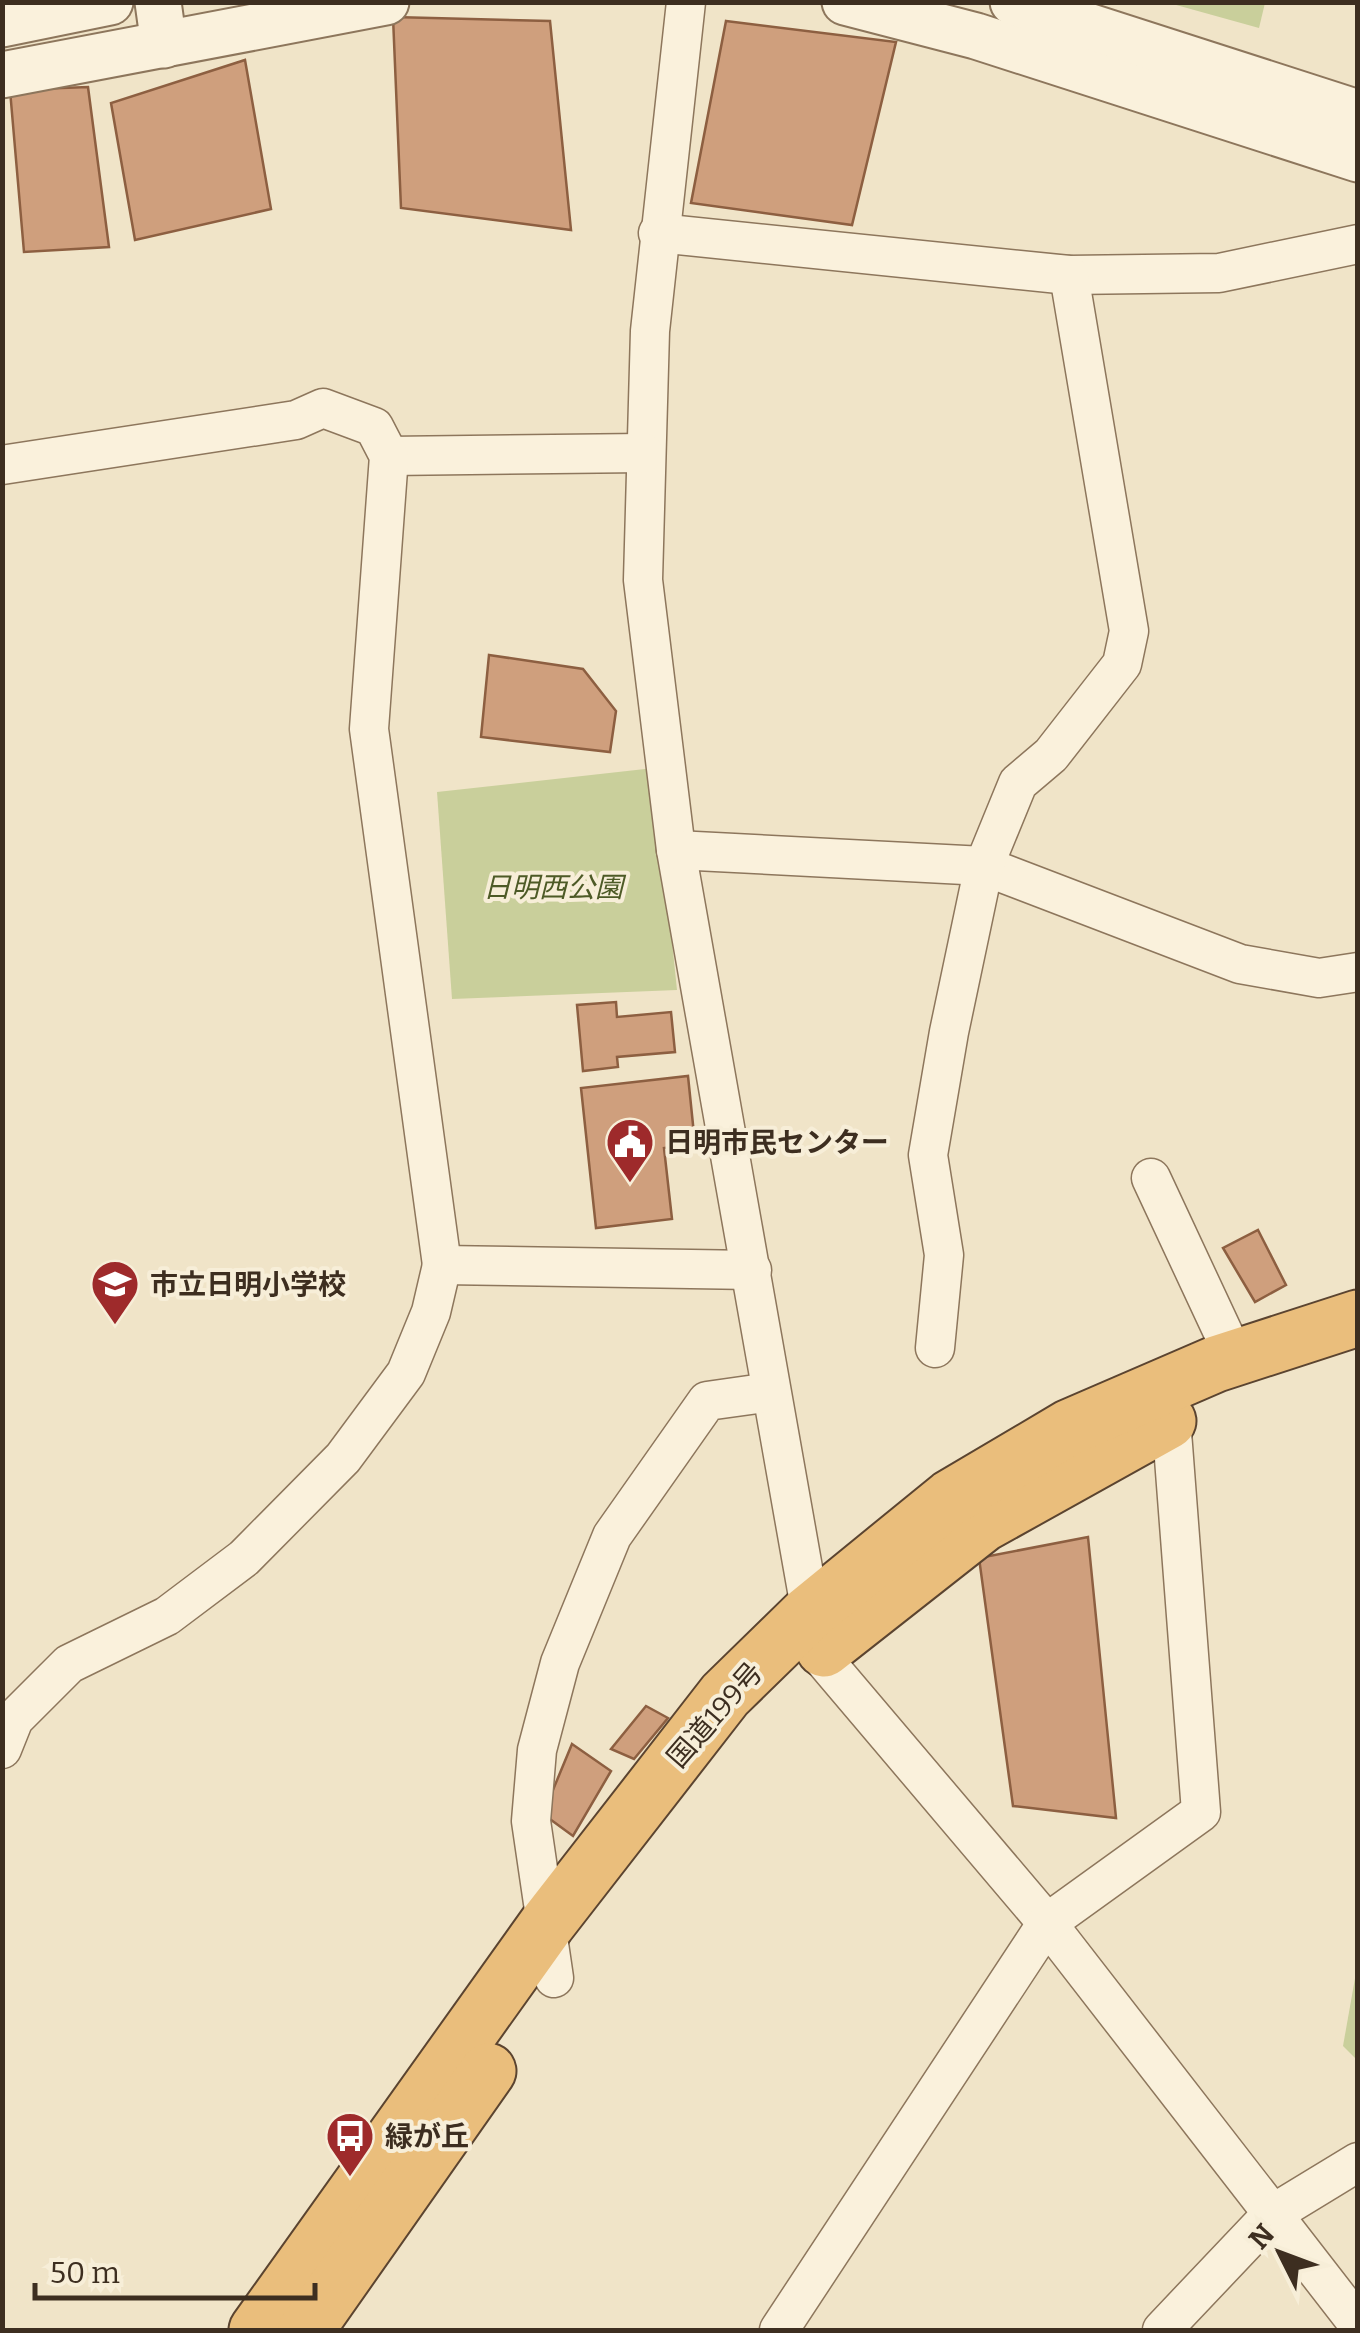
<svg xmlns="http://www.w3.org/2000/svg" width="1360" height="2333" font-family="Bitter,'Noto Sans JP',serif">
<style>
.green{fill:#c9cf9b}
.building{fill:#cf9f7d;stroke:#8d5f41;stroke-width:2.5}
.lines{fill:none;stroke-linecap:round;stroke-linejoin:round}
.minor-casing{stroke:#8d765c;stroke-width:41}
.tertiary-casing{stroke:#8d765c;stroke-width:49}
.trunk-casing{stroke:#5b4430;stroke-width:59}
.minor{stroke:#faf1dc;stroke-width:38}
.tertiary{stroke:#faf1dc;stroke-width:45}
.trunk{stroke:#eabe7c;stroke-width:55}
.labels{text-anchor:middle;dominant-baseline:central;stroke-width:8;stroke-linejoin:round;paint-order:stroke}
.park-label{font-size:28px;font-style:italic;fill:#4d5a26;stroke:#f7eed8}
.poi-label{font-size:28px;font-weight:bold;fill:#3d2e20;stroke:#f7eed8;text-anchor:start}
.street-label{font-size:28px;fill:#3d2e20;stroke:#f7eed8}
</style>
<rect width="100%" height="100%" fill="#f0e4c8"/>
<g class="green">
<polygon points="1169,3 1265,3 1259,28"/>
<polygon points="654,768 677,990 452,999 437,792"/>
<polygon points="1357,1967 1357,2060 1343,2046"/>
</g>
<g class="building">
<polygon points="393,17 550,21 571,230 401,208"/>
<polygon points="726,21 896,42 852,225 691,203"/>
<polygon points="245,60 271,209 135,240 111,103"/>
<polygon points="88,87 109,247 24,252 10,90"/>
<polygon points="489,655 583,669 616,711 610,752 481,737"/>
<polygon points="616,1002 617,1017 671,1012 675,1052 617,1057 618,1067 583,1071 577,1005"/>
<polygon points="688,1076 695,1144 664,1148 672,1219 596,1228 581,1088"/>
<polygon points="1258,1230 1286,1285 1255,1302 1223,1248"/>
<polygon points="1088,1537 1116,1818 1013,1806 979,1558"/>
<polygon points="646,1706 668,1718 634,1759 611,1749"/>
<polygon points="572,1744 611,1771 573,1836 543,1814"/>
</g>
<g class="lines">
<g class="minor-casing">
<g id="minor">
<polyline points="686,2 650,331 643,580 676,850 818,1653 1047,1923 1358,2324"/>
<polyline points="658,233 1069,275 1219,273 1358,244"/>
<polyline points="389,456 644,453"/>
<polyline points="2,465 296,420 323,408 374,427 389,456 369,729 442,1265"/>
<polyline points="676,850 984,866 1240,964 1319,978 1358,972"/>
<polyline points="1151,1178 1235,1358"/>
<polyline points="935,1348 944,1255 928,1155 949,1032 984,866 1018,783 1051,755 1122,664 1129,631 1069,275"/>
<polyline points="2,1749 14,1719 69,1664 167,1616 244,1558 343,1458 406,1373 431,1312 442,1265 752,1270"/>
<polyline points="554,1978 531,1821 537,1750 560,1663 612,1536 707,1401 771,1392"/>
<polyline points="779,2330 1047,1923 1201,1812 1171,1419"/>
<polyline points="1162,2330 1271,2215 1358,2162"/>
</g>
</g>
<g class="tertiary-casing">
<g id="tertiary">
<polyline points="158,2 164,45"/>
<polyline points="845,2 976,36 1358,159"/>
<polyline points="1013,2 1358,113"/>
<polyline points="2,24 110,2"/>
<polyline points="2,75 386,2"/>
</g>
</g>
<g class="trunk-casing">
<g id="trunk">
<polyline points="824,1649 983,1524 1168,1421"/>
<polyline points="257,2330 547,1924 725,1695 809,1613 950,1498 1070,1427 1216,1364 1358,1318"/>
<polyline points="306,2330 488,2071"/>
</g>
</g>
<use href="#minor" class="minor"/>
<use href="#tertiary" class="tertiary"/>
<use href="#trunk" class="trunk"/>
</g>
<defs>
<g id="civic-pin" transform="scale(2.5)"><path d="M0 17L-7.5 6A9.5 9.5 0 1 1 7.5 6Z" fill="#9e2a2b" stroke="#f7eed8"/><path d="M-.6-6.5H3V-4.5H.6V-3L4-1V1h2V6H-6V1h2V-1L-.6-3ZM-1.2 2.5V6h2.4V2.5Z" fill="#fff"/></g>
<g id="school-pin" transform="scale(2.5)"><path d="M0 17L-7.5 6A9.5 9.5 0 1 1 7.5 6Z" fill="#9e2a2b" stroke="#f7eed8"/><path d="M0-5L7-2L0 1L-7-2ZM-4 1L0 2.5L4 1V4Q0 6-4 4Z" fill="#fff"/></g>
<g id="bus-pin" transform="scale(2.5)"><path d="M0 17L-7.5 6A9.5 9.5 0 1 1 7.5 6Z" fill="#9e2a2b" stroke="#f7eed8"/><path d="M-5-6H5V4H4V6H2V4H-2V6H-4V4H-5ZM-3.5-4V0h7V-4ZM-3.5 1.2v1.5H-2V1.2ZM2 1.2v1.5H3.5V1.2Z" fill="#fff"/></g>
</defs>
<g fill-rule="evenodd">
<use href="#civic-pin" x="630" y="1142"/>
<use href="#school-pin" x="115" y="1284"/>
<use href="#bus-pin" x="350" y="2136"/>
</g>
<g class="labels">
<g class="park-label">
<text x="553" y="887">日明西公園</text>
</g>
<g class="poi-label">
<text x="665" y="1142">日明市民センター</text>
<text x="150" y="1284">市立日明小学校</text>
<text x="385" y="2136">緑が丘</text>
</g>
<g class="street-label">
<text transform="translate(715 1715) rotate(-49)">国道199号</text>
</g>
</g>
<rect width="1360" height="2333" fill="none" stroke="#3d2e20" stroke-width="10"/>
<g transform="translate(1280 2253) rotate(312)" stroke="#f7eed8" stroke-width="8" paint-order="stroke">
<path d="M0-8L18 38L0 25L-18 38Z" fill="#3d2e20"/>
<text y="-15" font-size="28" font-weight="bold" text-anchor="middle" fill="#3d2e20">N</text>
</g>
<path d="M35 2283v15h280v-15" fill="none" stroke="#3d2e20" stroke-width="5"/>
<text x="50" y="2283" font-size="30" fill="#3d2e20" stroke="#f7eed8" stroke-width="8" paint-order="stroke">50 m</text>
</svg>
